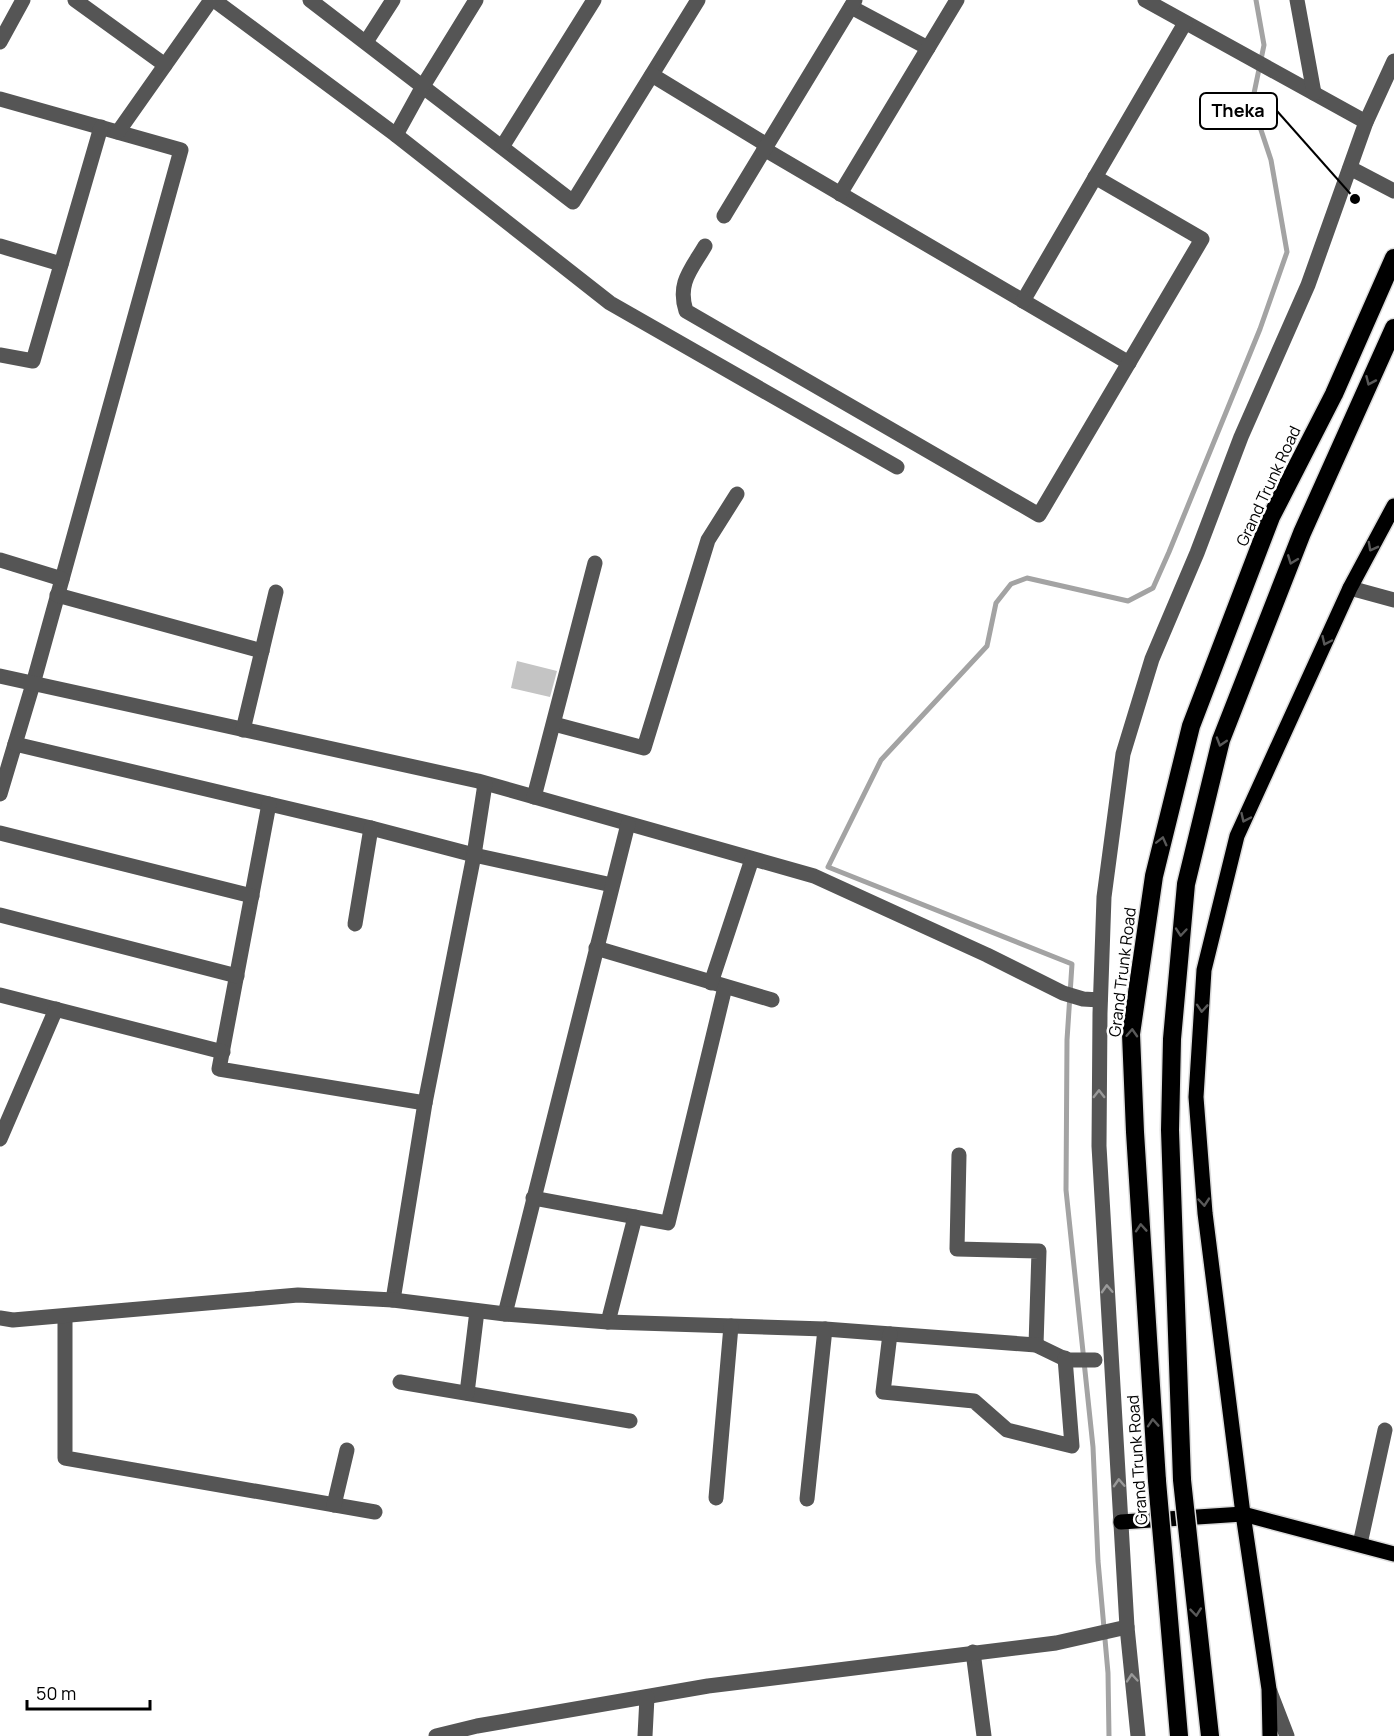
<svg xmlns="http://www.w3.org/2000/svg" width="1394" height="1736" font-family="Manrope,sans-serif">
<style>
.lines{fill:none;stroke-linecap:round;stroke-linejoin:round}
.stream{stroke:#a3a3a3;stroke-width:5}
.building{fill:#c4c4c4}
.major-casing{stroke:#dbdbdb;stroke-width:18}
.highway-casing{stroke:#dbdbdb;stroke-width:21}
.minor{stroke:#555;stroke-width:15}
.major{stroke:#000;stroke-width:15}
.highway{stroke:#000;stroke-width:18}
.highway-bridge-casing{stroke:#dbdbdb;stroke-width:21;stroke-linecap:butt}
.highway-bridge{stroke:#000;stroke-width:18}
.oneway{stroke:#595959}
.oneway2{stroke:#999}
.labels{text-anchor:middle;dominant-baseline:central;stroke-width:5;stroke-linejoin:round;paint-order:stroke}
.street-label{font-size:16px;fill:#000;stroke:#fff}
.leader{fill:none;stroke:#000;stroke-width:2}
.callout-dot{fill:#000;stroke:#fff;stroke-width:2}
.callout{fill:#fff;stroke:#000;stroke-width:2}
.callout-label{font-size:18px;text-anchor:middle;font-weight:bold;fill:#000}
</style>
<rect width="100%" height="100%" fill="#fff"/>
<g class="lines">
<polyline class="stream" points="1109,1736 1108,1673 1098,1561 1093,1447 1066,1190 1067,1040 1072,964 828,867 881,760 987,646 996,603 1011,584 1027,578 1128,601 1153,588 1169,552 1260,329 1287,252 1271,160 1252,103 1264,45 1256,0"/>
</g>
<polygon class="building" points="517,661 557,671 550,697 511,688"/>
<g class="lines">
<g class="major-casing">
<g id="major">
<polyline points="1121,1522 1243,1514 1394,1554"/>
<polyline points="1270,1736 1269,1689 1243,1514 1205,1213 1196,1097 1204,970 1237,836 1350,588 1394,506"/>
</g>
</g>
<g class="highway-casing">
<g id="highway">
<polyline points="1182,1480 1170,1130 1172,1039 1186,884 1221,740 1302,533 1394,328"/>
<polyline points="1157,1481 1135,1132 1131,1034 1154,876 1191,726 1271,517 1334,394 1394,258"/>
<polyline points="1190,1554 1210,1736"/>
<polyline points="1164,1560 1179,1736"/>
</g>
</g>
<g class="minor">
<polyline points="75,0 165,65"/>
<polyline points="214,0 396,135 610,303 897,467"/>
<polyline points="310,0 573,202 698,0"/>
<polyline points="1145,0 1366,122"/>
<polyline points="1297,0 1314,93"/>
<polyline points="851,7 928,48"/>
<polyline points="0,42 23,0"/>
<polyline points="366,42 393,0"/>
<polyline points="652,75 767,145"/>
<polyline points="0,99 181,150 33,684 0,794"/>
<polyline points="118,132 211,0"/>
<polyline points="396,135 423,86 476,0"/>
<polyline points="502,147 594,0"/>
<polyline points="764,149 1129,363"/>
<polyline points="1350,168 1394,191"/>
<polyline points="840,194 957,0"/>
<polyline points="724,216 855,0"/>
<polyline points="0,246 61,264"/>
<path d="M705,246C691,270 677,283 686,311L1039,515L1202,239L1095,177"/>
<polyline points="1023,301 1185,23"/>
<polyline points="0,355 33,361 101,127"/>
<polyline points="0,560 62,579"/>
<polyline points="1350,588 1394,600"/>
<polyline points="57,595 262,651"/>
<polyline points="0,676 478,781 814,876 987,955 1063,993 1083,999 1100,1000"/>
<polyline points="554,724 644,748 708,540 737,494"/>
<polyline points="243,730 276,592"/>
<polyline points="15,744 371,828 474,855 612,885"/>
<polyline points="534,797 595,563"/>
<polyline points="269,804 219,1069 425,1103"/>
<polyline points="0,833 252,896"/>
<polyline points="0,915 237,976"/>
<polyline points="355,924 371,828"/>
<polyline points="596,948 772,1000"/>
<polyline points="711,983 752,859"/>
<polyline points="0,995 223,1052"/>
<polyline points="0,1139 56,1009"/>
<polyline points="959,1155 957,1249 1039,1251 1036,1345"/>
<polyline points="533,1198 668,1223 725,987"/>
<polyline points="393,1300 425,1103 474,855 485,784"/>
<polyline points="505,1314 628,824"/>
<polyline points="65,1316 65,1458 375,1512"/>
<polyline points="0,1318 13,1320 298,1295 393,1300 505,1314 608,1322 825,1329 1036,1345 1067,1360 1095,1360"/>
<polyline points="608,1322 635,1217"/>
<polyline points="890,1334 883,1392 974,1401 1007,1430 1072,1446 1065,1358"/>
<polyline points="400,1382 630,1421"/>
<polyline points="467,1393 477,1311"/>
<polyline points="716,1498 731,1326"/>
<polyline points="807,1499 825,1329"/>
<polyline points="334,1505 347,1450"/>
<polyline points="1360,1544 1385,1430"/>
<polyline points="973,1652 984,1736"/>
<polyline points="1270,1692 1287,1736"/>
<polyline points="436,1736 477,1726 708,1686 1056,1643 1127,1627"/>
<polyline points="645,1736 647,1697"/>
<polyline points="1138,1736 1127,1627 1099,1146 1100,1013 1104,897 1123,754 1152,659 1197,553 1241,437 1308,285 1366,122 1394,61"/>
</g>
<use href="#major" class="major"/>
<use href="#highway" class="highway"/>
<g class="highway-bridge-casing">
<g id="highway-bridge">
<polyline points="1182,1480 1190,1554"/>
<polyline points="1157,1481 1164,1560"/>
</g>
</g>
<use href="#highway-bridge" class="highway-bridge"/>
</g>
<defs><path id="oneway-chevron" d="M-2-3.5L2.5 0L-2 3.5" fill="none" stroke-width="1.6" stroke-linecap="round" stroke-linejoin="round" transform="scale(1.5)"/></defs>
<g class="oneway">
<use href="#oneway-chevron" transform="translate(1370 381) rotate(114)"/>
<use href="#oneway-chevron" transform="translate(1372 547) rotate(118)"/>
<use href="#oneway-chevron" transform="translate(1292 560) rotate(111)"/>
<use href="#oneway-chevron" transform="translate(1326 641) rotate(115)"/>
<use href="#oneway-chevron" transform="translate(1221 742) rotate(107)"/>
<use href="#oneway-chevron" transform="translate(1245 818) rotate(115)"/>
<use href="#oneway-chevron" transform="translate(1162 841) rotate(-76)"/>
<use href="#oneway-chevron" transform="translate(1181 932) rotate(95)"/>
<use href="#oneway-chevron" transform="translate(1202 1008) rotate(94)"/>
<use href="#oneway-chevron" transform="translate(1132 1033) rotate(-87)"/>
<use href="#oneway-chevron" transform="translate(1204 1202) rotate(85)"/>
<use href="#oneway-chevron" transform="translate(1141 1228) rotate(-94)"/>
<use href="#oneway-chevron" transform="translate(1153 1423) rotate(-94)"/>
<use href="#oneway-chevron" transform="translate(1196 1612) rotate(84)"/>
</g>
<g class="oneway2">
<use href="#oneway-chevron" transform="translate(1099 1094) rotate(-90)"/>
<use href="#oneway-chevron" transform="translate(1107 1289) rotate(-93)"/>
<use href="#oneway-chevron" transform="translate(1119 1483) rotate(-93)"/>
<use href="#oneway-chevron" transform="translate(1132 1678) rotate(-95)"/>
</g>
<g class="labels">
<g class="street-label">
<text transform="translate(1268 486) rotate(-65)">Grand Trunk Road</text>
<text transform="translate(1122 972) rotate(-83)">Grand Trunk Road</text>
<text transform="translate(1137 1460) rotate(-94)">Grand Trunk Road</text>
</g>
</g>
<path class="leader" d="M1355 199L1277 111"/>
<circle class="callout-dot" cx="1355" cy="199" r="6"/>
<rect class="callout" x="1200" y="93" width="77" height="36" rx="6"/>
<g class="callout-label">
<text x="1238" y="117">Theka</text>
</g>
<path d="M27 1700v9h123v-9" fill="none" stroke="#000000" stroke-width="3"/>
<text x="36" y="1700" font-size="18" fill="#000000" stroke="#ffffff" stroke-width="4.5" paint-order="stroke">50 m</text>
</svg>
